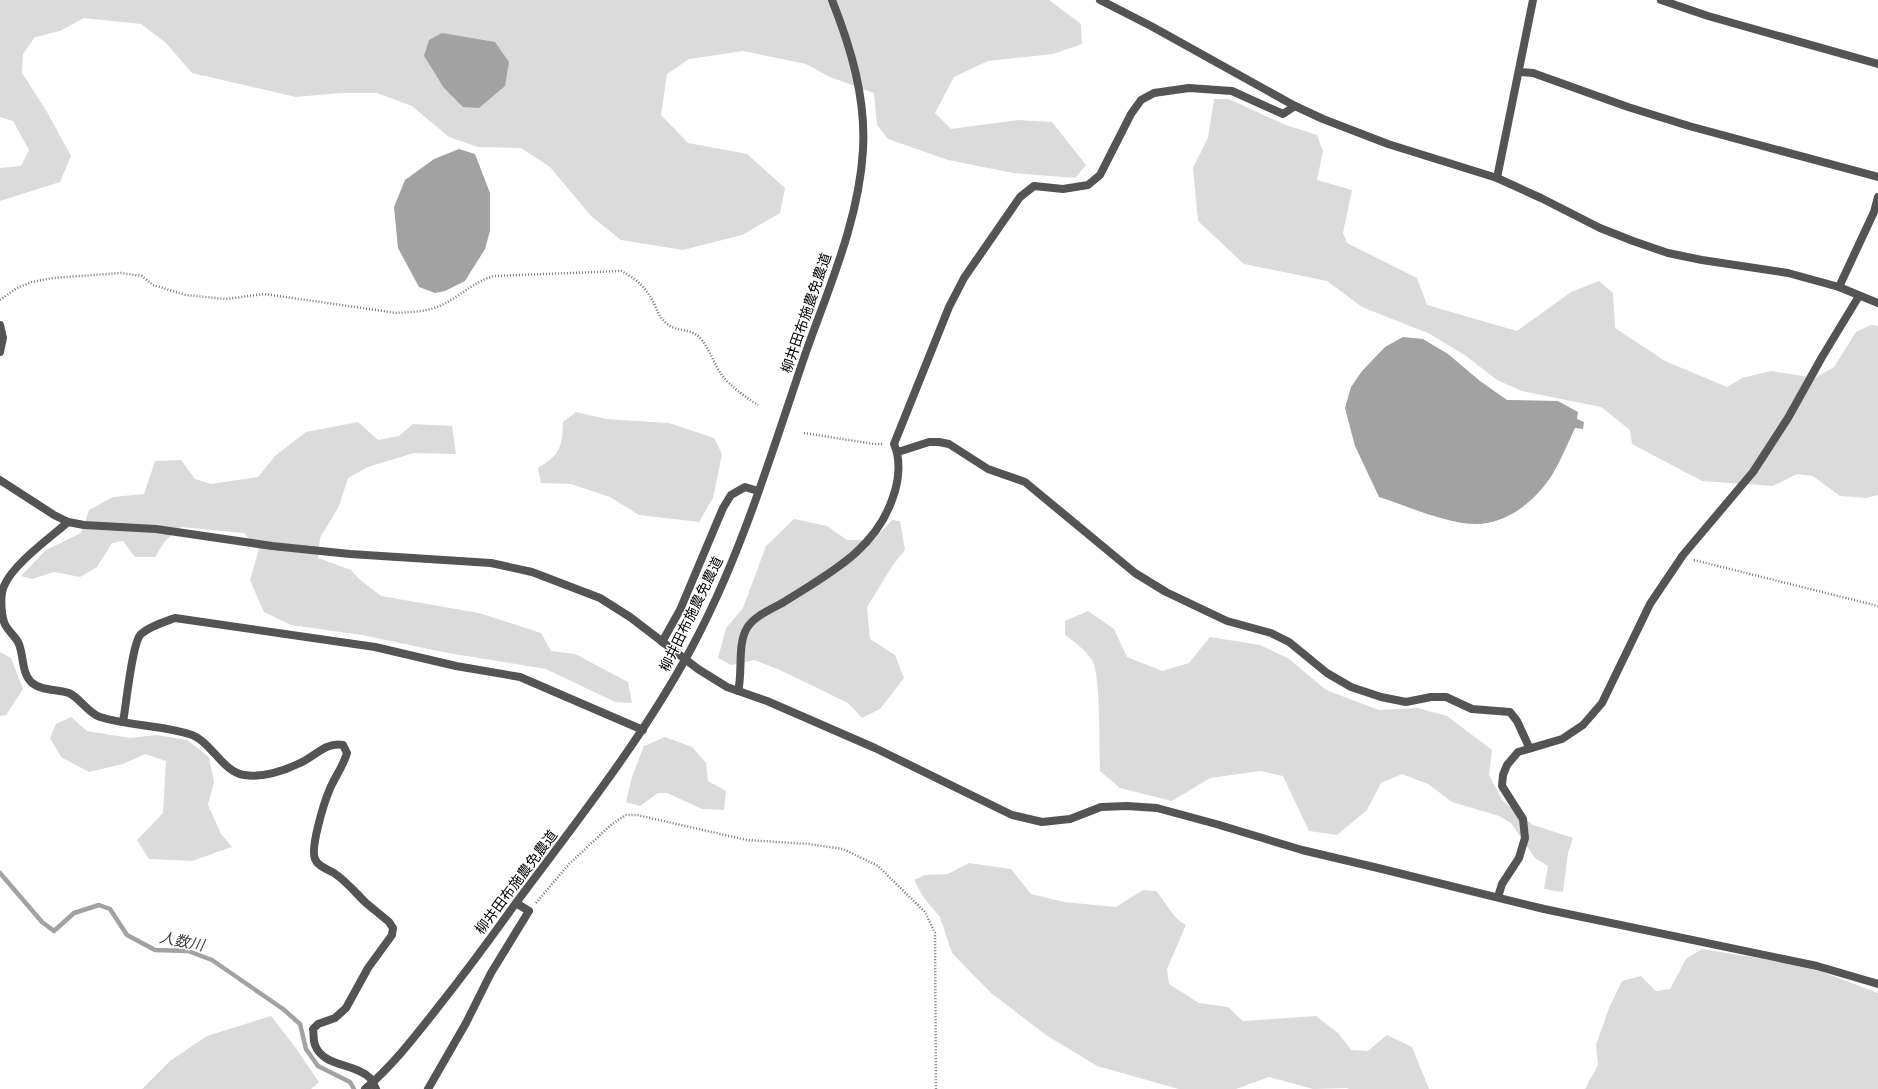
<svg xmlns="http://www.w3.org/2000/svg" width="1878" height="1089" font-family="Montserrat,'Noto Sans JP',sans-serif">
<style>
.green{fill:#dbdbdb}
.water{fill:#a2a2a2}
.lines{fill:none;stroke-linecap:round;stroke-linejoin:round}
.stream{stroke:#a2a2a2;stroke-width:4.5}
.path{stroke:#767676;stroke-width:2.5;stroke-dasharray:1 2;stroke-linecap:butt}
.minor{stroke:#545454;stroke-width:8}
.tertiary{stroke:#545454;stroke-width:8}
.labels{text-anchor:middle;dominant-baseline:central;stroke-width:3;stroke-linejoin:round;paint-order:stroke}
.street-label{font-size:14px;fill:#000;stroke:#fff}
.water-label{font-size:15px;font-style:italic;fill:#434343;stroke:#fff}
</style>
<rect width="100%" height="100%" fill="#fff"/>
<g class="green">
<polygon points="0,0 1049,0 1081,24 1082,44 1053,54 988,61 954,77 935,113 951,129 1018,120 1052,122 1086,165 1075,178 1013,173 948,160 888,139 877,125 874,93 830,77 806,64 743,51 689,59 667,74 661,115 688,143 747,154 785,188 780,213 742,235 683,250 621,240 591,216 550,167 521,148 478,147 449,137 412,106 377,93 341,93 296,97 192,73 165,42 141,24 84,18 60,31 35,37 23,54 22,73 47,112 71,156 60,182 0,201 0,168 21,166 29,150 13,121 0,117"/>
<polygon points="1214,99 1229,99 1283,124 1317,135 1323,151 1317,180 1352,190 1343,233 1347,243 1417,278 1427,305 1517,331 1571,292 1599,281 1613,293 1615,328 1665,361 1727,387 1742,378 1771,371 1815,378 1834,367 1856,332 1871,325 1878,326 1878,495 1867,498 1840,496 1813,476 1797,474 1773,486 1702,481 1632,444 1630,430 1601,407 1522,391 1497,380 1466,356 1430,334 1362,307 1327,281 1244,264 1198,221 1193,168 1208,138"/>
<path d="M576,412L606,419L669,423L714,438L722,454L713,498L699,522L639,515L610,497L571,484L541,483L538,468C561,454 562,447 563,422Z"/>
<polygon points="358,422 378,440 399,436 413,424 452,426 456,454 414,453 368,467 348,478 339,506 320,538 318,558 351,570 359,579 381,596 479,613 541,633 551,651 575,654 628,682 632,703 615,702 546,669 448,653 362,635 291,625 264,612 250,580 259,549 244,533 181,527 165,541 155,557 135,557 123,541 112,543 97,567 80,577 54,572 32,579 21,576 46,550 81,533 89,510 113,497 144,494 155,461 181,460 195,479 211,484 258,477 275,456 306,432"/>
<polygon points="794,519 827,526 847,540 873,540 892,520 900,521 905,550 893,565 867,607 870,639 895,655 904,678 880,709 862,718 848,703 780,670 754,660 731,665 718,658 726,628 743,608 766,546"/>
<path d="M1088,611L1114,629L1127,657L1162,671L1189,663L1210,637L1260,645L1289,659L1326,690L1379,710L1418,708L1447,716L1492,750L1489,775L1503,801L1533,825L1573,838L1568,853L1563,892L1544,889L1548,866L1535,858L1511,823L1499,816L1452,802L1428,784L1402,774L1381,783L1367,810L1337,835L1309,831L1283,776L1260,771L1210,778L1172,801L1120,788L1100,771C1099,750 1101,674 1092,660C1085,650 1075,642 1065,635V621Z"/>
<polygon points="0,652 11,658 23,689 6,715 0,716"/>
<polygon points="71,717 87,731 130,738 156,735 187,740 209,757 214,782 208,805 221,834 232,847 192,861 149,859 137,840 163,813 166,761 145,754 123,764 89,772 61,757 50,738 56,724"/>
<polygon points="665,737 692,747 706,763 708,781 726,791 724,810 702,809 667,793 658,793 640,806 626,802 632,777 644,746"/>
<path d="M969,863L1011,869L1031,894L1064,902L1116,907L1143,890L1156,891C1166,902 1173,919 1186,925L1167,969L1169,984L1199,1003L1228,1007L1243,1021L1316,1016L1338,1033L1351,1050L1368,1051L1387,1035L1412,1047L1429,1089H1349L1347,1088L1313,1089L1269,1077L1236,1089H1179L1097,1066L1046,1035L991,993L952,953L940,917L924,898L914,880L925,875L948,874Z"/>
<polygon points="1702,949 1764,959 1820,971 1878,993 1878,1089 1585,1089 1598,1065 1596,1045 1609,1008 1622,981 1641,976 1656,991 1670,989 1686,959"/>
<polygon points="271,1016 295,1047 319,1082 311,1089 142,1089 170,1061 207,1036"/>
</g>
<g class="water">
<polygon points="442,33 495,42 509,62 505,86 479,108 463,107 444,88 424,56 429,40"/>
<polygon points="459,149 475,154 490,193 490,231 485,249 465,281 445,291 435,293 419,287 398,248 394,207 405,180 434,159"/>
<path d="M1403,337L1423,339L1448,354L1480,381L1507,400L1558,401L1578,412L1577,419L1584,422L1583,429L1575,428C1568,443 1561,460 1552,475C1536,500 1508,524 1476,524C1447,524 1407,506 1379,497L1355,446L1345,408L1351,387L1362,371L1385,347Z"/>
</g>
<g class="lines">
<polyline class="stream" points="0,873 42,922 54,931 74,913 99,905 110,909 127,935 155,950 188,951 212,960 283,1009 300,1024 306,1049 318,1066 350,1082 354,1089"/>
<g class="path">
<path d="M0,300L17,288L32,282L53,278L121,273L142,276L153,285L186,295L226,299L264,294L397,313C408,312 420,312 431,309C454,303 471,282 494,276L621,271C631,276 641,283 647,292C655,301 656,314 666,323C675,332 690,328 699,337C709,347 713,362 721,374C731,387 744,396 758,405"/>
<polyline points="804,433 874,444 884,444"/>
<polyline points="1694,560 1878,606"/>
<polyline points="536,903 569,864 612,824 626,815 637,815 747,840 809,844 843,849 878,866 925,912 935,933 936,1089"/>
</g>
<g class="minor">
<polyline points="1661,0 1708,16 1878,64"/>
<polyline points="1520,72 1533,73 1628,107 1689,126 1878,177"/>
<polyline points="1497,178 1533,0"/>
<polyline points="1839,287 1874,212 1878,197"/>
<polyline points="0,325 3,338 0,352"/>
<polyline points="898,452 929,442 939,442 949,444 988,469 1025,482 1135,573 1166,592 1227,621 1271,633 1289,642 1327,673 1351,687 1381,697 1406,702 1431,697 1446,697 1472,709 1510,712 1517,721 1529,747"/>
<polyline points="0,480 54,515 68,522 84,525 156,529 272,546 350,554 491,563 532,572 600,598 630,617 698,669 727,687 767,701 875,748 1012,815 1042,822 1070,819 1101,807 1127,806 1157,808 1216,824 1302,850 1378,868 1544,909 1817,966 1878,984"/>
<path d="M68,522C50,538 13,564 4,586C0,594 1,613 4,622C6,629 14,635 18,642C24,653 21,672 31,682C41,691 57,689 69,693C80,698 88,713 100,717C129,726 160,725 189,734C211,740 221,771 244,775C262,778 284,771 300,763C314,757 327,741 343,745L347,753C343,767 334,778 329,791C324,803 310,848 315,859C318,867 328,869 334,873C346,881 355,892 365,902C373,909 381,915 389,922L393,928L392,935L368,968L346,1008L335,1018L318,1024L313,1029C314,1034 313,1040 315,1045C323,1067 355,1063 370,1078C373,1081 374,1086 376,1089"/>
<polyline points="662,642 680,610 723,508 731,495 745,487 758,491"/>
<path d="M738,691C743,673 737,644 747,628C754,616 772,609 784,602C828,574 876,550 893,497C899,481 901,459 894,444L949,307L964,278L1020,197L1034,186L1063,189L1088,185L1100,175L1131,114L1141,100L1154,93L1189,88L1232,91L1283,114L1295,106"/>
<path d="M123,722C126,707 132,642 141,634C150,626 164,622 175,618L375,647L456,666L520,677L643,730"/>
<polyline points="1498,897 1502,884 1519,858 1525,838 1523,819 1502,786 1503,775 1507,765 1518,752 1562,739 1583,725 1602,703 1650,604 1683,555 1753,472 1788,418 1822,357 1859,296"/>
<polyline points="428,1089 466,1023 491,973 529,911 516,903"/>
</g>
<g class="tertiary">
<polyline points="1100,0 1151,26 1295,106 1323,119 1388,144 1497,178 1541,198 1600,228 1633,241 1668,253 1702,260 1788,273 1839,287 1878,303"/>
<path d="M365,1089C392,1066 413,1039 435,1011C462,977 488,942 513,907C576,822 642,740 692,647C742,554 772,451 806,352C829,287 859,220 863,150C866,98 851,48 832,0"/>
</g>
</g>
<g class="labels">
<g class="street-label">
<text transform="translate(806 313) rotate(-71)">柳井田布施農免農道</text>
<text transform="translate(691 614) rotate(-64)">柳井田布施農免農道</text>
<text transform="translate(516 882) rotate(-53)">柳井田布施農免農道</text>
</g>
<g class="water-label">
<text transform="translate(182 941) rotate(11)">人数川</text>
</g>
</g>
</svg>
